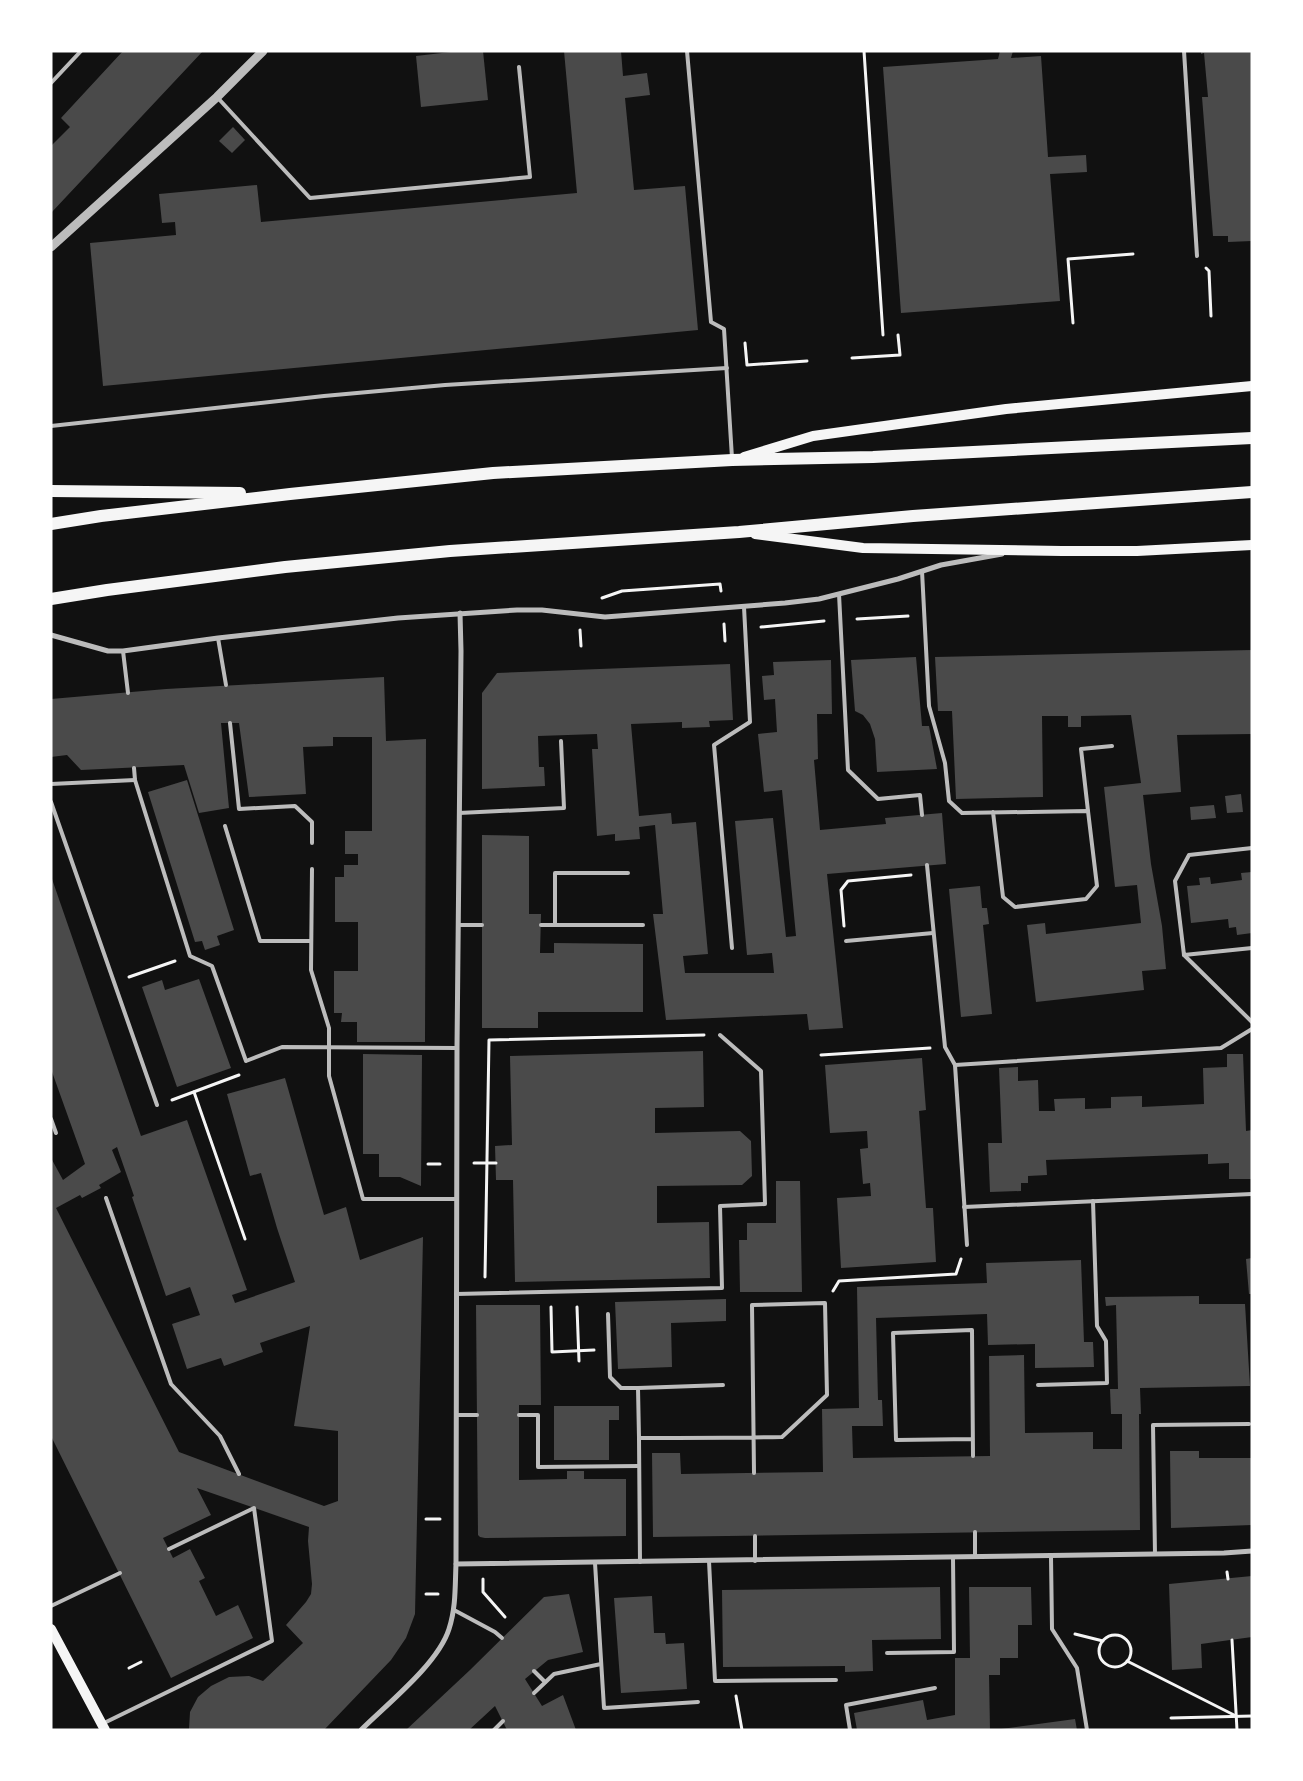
<svg xmlns="http://www.w3.org/2000/svg" width="1303" height="1781" font-family="'Times New Roman',serif">
<style>
.building{fill:#4a4a4a;fill-rule:evenodd}
.lines{fill:none;stroke-linecap:round;stroke-linejoin:round}
.path{stroke:#f5f5f5;stroke-width:3}
.service{stroke:#bcbcbc;stroke-width:4}
.minor{stroke:#bcbcbc;stroke-width:5}
.tertiary{stroke:#bcbcbc;stroke-width:9}
.secondary{stroke:#f5f5f5;stroke-width:10}
.primary{stroke:#f5f5f5;stroke-width:12}
</style>
<rect width="100%" height="100%" fill="#111"/>
<g class="building">
<polygon points="123,51 203,51 51,213 51,144 52,145 70,127 61,118"/>
<polygon points="459,51 483,51 488,100 421,107 416,56"/>
<polygon points="564,51 621,51 623,76 647,73 650,95 625,98 634,190 685,186 698,330 103,386 90,243 176,235 175,222 162,223 159,194 257,185 261,222 577,193"/>
<polygon points="1000,51 1013,51 1011,58 1041,56 1048,157 1086,155 1087,172 1050,174 1060,301 901,313 883,67 998,59"/>
<polygon points="1201,51 1252,51 1252,241 1228,242 1228,236 1213,236 1202,97 1208,97 1204,53 1201,54"/>
<polygon points="233,127 245,140 232,153 219,141"/>
<polygon points="1252,650 1252,734 1177,735 1181,792 1143,795 1151,864 1162,926 1166,969 1142,971 1144,990 1036,1002 1027,925 1045,923 1046,934 1141,923 1137,885 1115,887 1104,787 1141,783 1131,715 1081,716 1081,727 1068,727 1068,716 1042,716 1043,797 956,799 952,711 938,711 935,657"/>
<polygon points="916,657 922,726 929,726 937,769 877,772 875,739 870,724 863,715 855,711 851,660"/>
<polygon points="831,660 832,714 817,714 818,759 814,760 820,830 886,824 885,818 942,813 946,864 827,874 843,1028 809,1030 807,1014 666,1020 653,914 663,914 655,825 639,827 640,839 615,841 615,834 597,836 592,749 598,749 597,734 538,736 539,767 544,767 545,786 482,789 482,693 497,673 730,664 733,720 709,721 710,727 682,728 682,722 631,724 639,816 671,813 672,824 696,822 708,954 683,956 685,973 774,973 772,953 747,955 735,821 773,818 786,937 796,936 782,790 764,792 758,734 777,732 775,699 764,700 762,676 774,675 773,662"/>
<polygon points="384,677 386,741 426,739 425,1042 357,1042 357,1022 341,1022 342,1013 334,1013 334,971 358,971 358,922 335,922 335,877 344,877 344,865 358,865 358,854 345,854 345,831 372,831 372,737 333,737 333,746 303,747 306,794 249,797 239,723 221,723 229,808 199,813 184,765 81,770 67,755 51,757 51,699 166,689"/>
<polygon points="187,780 234,930 217,936 220,945 205,950 202,941 195,942 148,792"/>
<polygon points="1241,794 1243,812 1227,813 1225,796"/>
<polygon points="1214,805 1216,818 1191,820 1190,807"/>
<polygon points="482,835 529,836 529,914 541,914 540,953 554,953 554,943 643,944 643,1012 538,1012 538,1028 482,1028"/>
<polygon points="1252,872 1252,933 1237,935 1236,927 1229,928 1228,919 1191,923 1187,886 1200,885 1199,878 1210,877 1211,884 1242,880 1241,873"/>
<path d="M52,879L141,1136L187,1120L247,1290L232,1295L235,1303L295,1282L277,1228L261,1173L250,1176L227,1094L285,1078L324,1215L346,1207L360,1260L423,1237L415,1614L406,1638L391,1660L324,1730L189,1729L190,1712L198,1697L211,1686L229,1677L249,1676L263,1681L303,1643L286,1625L306,1602L311,1594L312,1584L308,1541L309,1527L197,1488L211,1515L163,1538L173,1558L190,1549L205,1578L199,1581L216,1616L238,1605L253,1638L171,1678L51,1436V1158L63,1180L85,1164L51,1069ZM117,1147L134,1196L132,1197L166,1296L190,1287L200,1315L172,1324L187,1369L221,1358L224,1366L263,1352L260,1343L310,1326L294,1426L338,1431V1501L324,1506L179,1452L56,1208L80,1195L82,1198L101,1188L99,1185L121,1172L112,1150Z"/>
<polygon points="980,886 982,908 987,908 989,924 983,925 992,1014 961,1017 949,889"/>
<polygon points="199,979 231,1068 177,1087 142,987 162,980 165,990"/>
<polygon points="703,1051 704,1107 655,1108 655,1133 740,1131 751,1141 752,1176 742,1185 657,1186 657,1223 709,1222 710,1278 515,1282 513,1180 496,1180 495,1146 512,1145 510,1056"/>
<polygon points="363,1054 422,1055 421,1186 400,1177 379,1177 379,1154 363,1154"/>
<polygon points="1227,1054 1243,1054 1246,1131 1252,1130 1252,1179 1229,1179 1229,1163 1208,1164 1208,1154 1046,1160 1047,1175 1028,1176 1028,1183 1021,1183 1021,1191 990,1192 988,1143 1002,1143 999,1068 1018,1067 1018,1081 1038,1080 1039,1111 1055,1111 1054,1099 1085,1098 1085,1109 1111,1108 1111,1097 1142,1096 1142,1107 1204,1104 1203,1068 1227,1067"/>
<polygon points="922,1058 926,1110 919,1111 926,1208 933,1208 936,1262 841,1268 837,1198 871,1196 870,1183 863,1184 860,1149 868,1148 867,1131 830,1133 825,1065"/>
<polygon points="776,1181 800,1181 802,1292 740,1292 739,1240 747,1240 747,1223 776,1223"/>
<polygon points="1252,1258 1252,1294 1249,1294 1246,1259"/>
<polygon points="1081,1260 1084,1342 1093,1342 1094,1367 1035,1368 1035,1344 988,1345 987,1314 876,1318 878,1400 882,1400 883,1426 852,1426 853,1458 990,1456 989,1356 1024,1355 1025,1433 1093,1432 1093,1449 1122,1449 1122,1414 1111,1414 1110,1389 1118,1389 1116,1305 1106,1306 1105,1297 1199,1296 1199,1304 1245,1304 1250,1386 1140,1388 1141,1414 1139,1414 1140,1530 653,1537 652,1453 680,1453 681,1474 823,1472 822,1409 859,1408 857,1287 987,1283 986,1263"/>
<polygon points="726,1299 726,1321 671,1323 672,1367 618,1369 615,1302"/>
<polygon points="476,1305 540,1305 541,1405 519,1405 519,1480 567,1479 567,1471 584,1471 584,1479 626,1479 626,1536 485,1538 480,1537 478,1535"/>
<polygon points="554,1406 619,1406 619,1420 609,1420 609,1460 554,1460"/>
<polygon points="1170,1451 1199,1451 1199,1458 1252,1458 1252,1525 1171,1528"/>
<polygon points="1252,1576 1252,1637 1201,1644 1202,1668 1172,1670 1169,1584"/>
<polygon points="940,1587 941,1639 872,1640 873,1671 845,1672 845,1666 723,1667 722,1590"/>
<polygon points="969,1587 1031,1587 1032,1625 1018,1625 1018,1658 1000,1658 1000,1675 989,1675 990,1730 857,1730 854,1713 923,1700 927,1720 955,1715 955,1658 970,1658"/>
<polygon points="569,1594 583,1652 548,1660 525,1679 542,1706 563,1695 576,1730 507,1730 495,1706 469,1730 406,1730 470,1670 544,1597"/>
<polygon points="652,1596 654,1633 665,1633 666,1644 684,1643 687,1689 621,1693 614,1598"/>
<polygon points="1075,1719 1077,1730 1001,1730 1001,1729"/>
</g>
<g class="lines">
<g class="path">
<polyline points="864,51 883,335"/>
<polyline points="1206,268 1209,271 1211,316"/>
<polyline points="1073,323 1068,259 1133,254"/>
<polyline points="745,343 747,365 807,361"/>
<polyline points="852,358 900,355 898,335"/>
<polyline points="602,598 622,591 720,584 721,591"/>
<polyline points="857,619 908,616"/>
<polyline points="724,624 725,641"/>
<polyline points="761,627 824,621"/>
<polyline points="580,630 581,646"/>
<polyline points="844,926 841,890 848,881 911,875"/>
<polyline points="129,977 175,961"/>
<polyline points="821,1055 930,1048"/>
<polyline points="194,1092 245,1239"/>
<polyline points="172,1100 239,1075"/>
<polyline points="474,1163 496,1163"/>
<polyline points="428,1164 440,1164"/>
<polyline points="485,1277 489,1040 704,1035"/>
<polyline points="833,1291 839,1281 956,1274 961,1259"/>
<polyline points="551,1307 552,1352 594,1350"/>
<polyline points="577,1307 579,1361"/>
<polyline points="426,1519 440,1519"/>
<polyline points="1227,1572 1228,1579"/>
<polyline points="483,1579 483,1592 505,1617"/>
<polyline points="426,1594 438,1594"/>
<polyline points="1075,1634 1103,1641"/>
<circle cx="1115" cy="1651" r="16"/>
<polyline points="1232,1640 1237,1730"/>
<polyline points="1127,1661 1236,1716"/>
<polyline points="129,1668 141,1662"/>
<polyline points="736,1696 742,1730"/>
<polyline points="1171,1718 1252,1716"/>
</g>
<g class="service">
<polyline points="687,51 711,322 724,329 732,458"/>
<polyline points="1184,51 1197,256"/>
<polyline points="51,83 81,51"/>
<polyline points="217,97 310,198 530,177 519,67"/>
<polyline points="51,426 324,396 445,385 727,368"/>
<polyline points="922,571 929,706 945,763 949,801 962,813 1088,811 1097,886 1086,899 1015,907 1003,897 993,812"/>
<polyline points="839,594 848,770 878,799 920,795 922,815"/>
<polyline points="218,638 226,685"/>
<polyline points="123,651 128,693"/>
<polyline points="230,723 239,809 295,806 312,822 312,843"/>
<polyline points="134,768 135,780 190,956 212,966 246,1061 282,1047 457,1048"/>
<polyline points="51,784 135,780"/>
<polyline points="51,802 157,1105"/>
<polyline points="1088,811 1081,749 1112,746"/>
<polyline points="459,813 564,808 561,741"/>
<polyline points="225,826 260,941 311,941"/>
<polyline points="1252,848 1189,855 1175,881 1184,955 1252,948"/>
<polyline points="927,865 945,1047 955,1065 967,1245"/>
<polyline points="312,869 311,970 329,1028 329,1076 363,1199 456,1199"/>
<polyline points="458,925 482,925"/>
<polyline points="541,925 643,925"/>
<polyline points="555,925 555,873 628,873"/>
<polyline points="846,941 933,933"/>
<polyline points="732,948 714,745 750,722 744,607"/>
<polyline points="1184,955 1252,1022"/>
<polyline points="955,1065 1221,1048 1252,1029"/>
<polyline points="51,1119 56,1133"/>
<polyline points="106,1198 171,1384 220,1436 239,1474"/>
<polyline points="964,1207 1252,1194"/>
<polyline points="456,1294 722,1288 720,1206 765,1204 761,1071 720,1035"/>
<polyline points="608,1314 610,1377 621,1388 638,1388"/>
<polyline points="1038,1385 1107,1383 1106,1341 1097,1326 1093,1201"/>
<polyline points="456,1415 477,1415"/>
<polyline points="519,1415 538,1415 538,1467 639,1466"/>
<polyline points="639,1438 638,1388 723,1385"/>
<polyline points="973,1439 896,1440 893,1333 972,1330 973,1456"/>
<polyline points="975,1532 975,1557"/>
<polyline points="755,1536 755,1561"/>
<polyline points="1155,1554 1153,1425 1249,1424"/>
<polyline points="1051,1557 1052,1629 1077,1668 1087,1730"/>
<polyline points="709,1561 715,1681 836,1680"/>
<path d="M640,1562L639,1438C686,1438 734,1438 782,1437L827,1395L825,1303L752,1305L754,1473"/>
<polyline points="595,1563 604,1708 698,1702"/>
<polyline points="51,1606 120,1573"/>
<polyline points="454,1610 495,1632 502,1638"/>
<polyline points="887,1653 954,1652 953,1558"/>
<polyline points="534,1671 545,1682"/>
<polyline points="534,1693 554,1674 601,1664"/>
<polyline points="102,1724 272,1641 254,1508 169,1549"/>
<polyline points="494,1730 503,1721"/>
<polyline points="850,1730 846,1705 935,1688"/>
</g>
<g class="minor">
<polyline points="51,635 108,651 123,651 218,638 398,618 517,610 542,610 605,617 785,603 819,599 898,579 941,565 1002,554"/>
<polyline points="456,1564 1224,1553 1252,1551"/>
<path d="M361,1730C387,1704 438,1664 449,1629C456,1608 455,1586 456,1564L457,1048L461,651L460,613"/>
</g>
<polyline class="tertiary" points="51,247 217,97 263,51"/>
<g class="secondary">
<polyline points="744,457 813,436 1006,409 1252,386"/>
<polyline points="755,534 863,548 1062,551 1137,551 1252,545"/>
<polyline points="51,1629 105,1730"/>
</g>
<g class="primary">
<polyline points="51,491 240,493"/>
<polyline points="51,524 101,516 290,494 493,473 732,460 873,457 1252,438"/>
<polyline points="51,599 107,590 285,567 450,551 739,532 913,516 1252,492"/>
</g>
</g>
<rect width="1303" height="1781" fill="none" stroke="#ffffff" stroke-width="105"/>
</svg>
